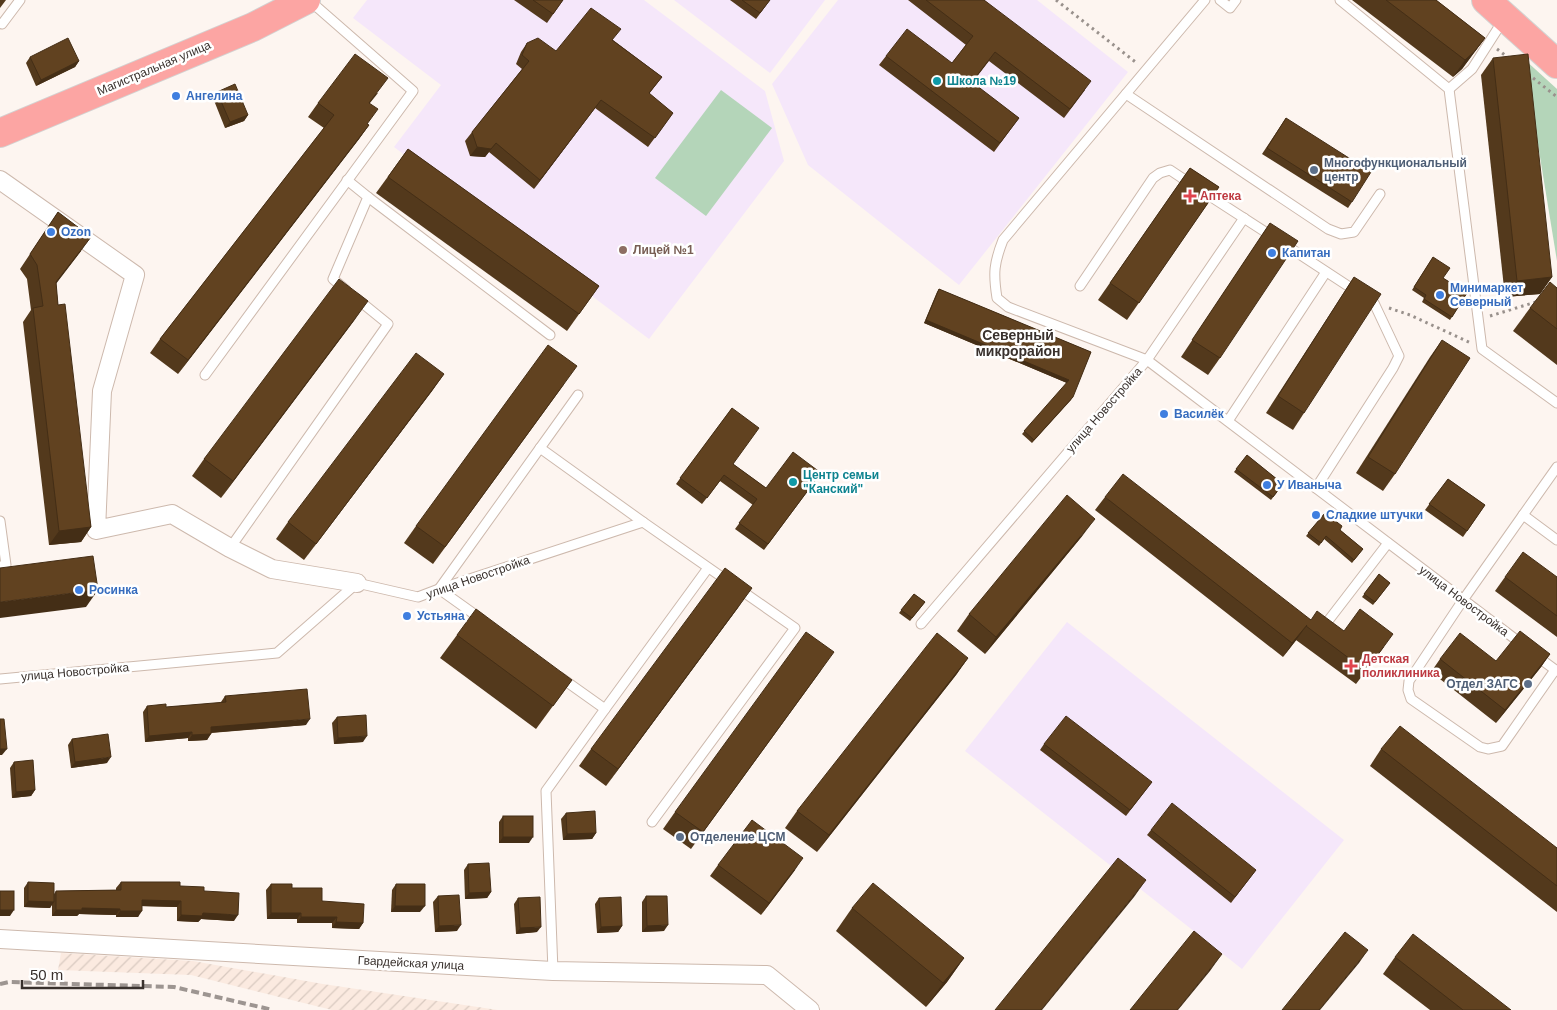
<svg xmlns="http://www.w3.org/2000/svg" width="1557" height="1010" font-family="Arial,sans-serif">
<style>
.industrial{fill:url(#industrial-furrows)}
.education{fill:#f5e7fa}
.green{fill:#b4d5b9}
.lines{fill:none;stroke-linecap:round;stroke-linejoin:round}
.service-casing{stroke:#cdb9ad;stroke-width:11}
.minor-casing{stroke:#cdb9ad;stroke-width:20}
.primary-casing{stroke:#d3d2d1;stroke-width:30}
.path{stroke:#99918c;stroke-width:3;stroke-dasharray:2.5 4;stroke-linecap:butt}
.service{stroke:#fff;stroke-width:9}
.minor{stroke:#fff;stroke-width:18}
.primary{stroke:#fca5a3;stroke-width:28}
.rail{stroke:#9d9591;stroke-width:4;stroke-dasharray:8 4;stroke-linecap:butt}
.wall{fill:#53391c}
.shaded-wall{fill:#442e16}
.building{fill:#614220;stroke:#442e16}
.culture-dot{fill:#0f9aa8;stroke:#fff;stroke-width:2}
.shop-dot{fill:#3f7fe0;stroke:#fff;stroke-width:2}
.service-dot{fill:#5c6f8a;stroke:#fff;stroke-width:2}
.health-dot{fill:#e0444e;stroke:#fff;stroke-width:2}
.education-dot{fill:#8d6e63;stroke:#fff;stroke-width:2}
.labels{text-anchor:middle;dominant-baseline:central;stroke-width:5;stroke-linejoin:round;paint-order:stroke}
.street-label{font-size:12px;fill:#39312d;stroke:#fff}
.culture-label{font-size:12px;font-weight:bold;fill:#0d838f;stroke:#fff;text-anchor:start}
.shop-label{font-size:12px;font-weight:bold;fill:#366cbe;stroke:#fff;text-anchor:start}
.service-label{font-size:12px;font-weight:bold;fill:#4e5e75;stroke:#fff;text-anchor:start}
.health-label{font-size:12px;font-weight:bold;fill:#be3a42;stroke:#fff;text-anchor:start}
.education-label{font-size:12px;font-weight:bold;fill:#785e54;stroke:#fff;text-anchor:start}
.neighbourhood-label{font-size:14px;font-weight:bold;fill:#39312d;stroke:#fff}
</style>
<defs>
<pattern id="industrial-furrows" width="10" height="10" patternUnits="userSpaceOnUse" patternTransform="scale(1.25)"><rect width="10" height="10" fill="#fbeae0"/><path d="M-1 1l2-2M0 10L10 0M9 11l2-2" fill="none" stroke="#d8c9c0"/></pattern>
</defs>
<rect width="100%" height="100%" fill="#fdf5f0"/>
<polygon class="industrial" points="61,953 193,961 323,984 498,1010 332,1010 191,975 58,970"/>
<g class="education">
<polygon points="367,0 644,0 765,91 784,161 649,339 394,147 441,85 353,18"/>
<polygon points="674,0 825,0 770,73"/>
<polygon points="838,0 1037,0 1128,72 959,285 808,165 772,84"/>
<polygon points="1067,622 1344,840 1242,969 965,751"/>
</g>
<g class="green">
<polygon points="1524,59 1557,89 1557,261"/>
<polygon points="721,90 772,128 706,216 655,178"/>
</g>
<g class="lines">
<g class="service-casing">
<g id="service">
<path d="M1205,0L1003,240C994,263 993,273 997,298L1008,307L1147,360L1244,218"/>
<polyline points="1220,0 1230,8 1236,0"/>
<polyline points="1340,0 1449,89 1482,349 1557,403"/>
<polyline points="2,24 20,0"/>
<polyline points="1449,89 1472,69 1504,19"/>
<polyline points="1126,94 1328,229 1341,234 1354,232 1380,194"/>
<polyline points="1202,191 1273,237"/>
<polyline points="368,197 550,335"/>
<polyline points="1284,244 1374,303 1399,356 1393,368 1316,488"/>
<polyline points="1080,286 1153,178 1160,173 1170,170 1191,184"/>
<polyline points="346,290 333,279 368,197 347,180"/>
<polyline points="205,375 413,91 309,0"/>
<polyline points="1228,421 1326,272"/>
<polyline points="540,448 643,522"/>
<polyline points="1523,515 1557,467"/>
<polyline points="0,521 6,565 0,566"/>
<polyline points="230,548 388,324 356,298"/>
<polyline points="481,619 439,589 578,395"/>
<polyline points="1328,621 1388,543"/>
<polyline points="921,624 1147,360 1523,645"/>
<polyline points="1535,655 1557,671"/>
<polyline points="1555,670 1502,746 1488,749 1480,747 1411,699 1408,690 1409,681 1463,600 1523,515 1557,540"/>
<polyline points="0,679 277,653 357,583 418,597 439,589 643,522 795,628 652,822"/>
<polyline points="605,709 708,568"/>
<polyline points="553,971 546,791 605,709 560,677"/>
</g>
</g>
<g class="minor-casing">
<g id="minor">
<polyline points="0,180 135,275 102,391 96,530 172,514 230,548 272,569 357,583"/>
<polyline points="0,939 553,971 767,975 810,1010"/>
</g>
</g>
<g class="primary-casing">
<g id="primary">
<polyline points="1486,0 1557,64"/>
<polyline points="0,133 253,27 306,0"/>
</g>
</g>
<g class="path">
<polyline points="1056,0 1138,64"/>
<polyline points="1497,49 1510,59"/>
<polyline points="1528,74 1557,97"/>
<polyline points="1389,308 1410,315 1471,343"/>
<polyline points="1490,316 1536,302"/>
</g>
<use href="#service" class="service"/>
<use href="#minor" class="minor"/>
<use href="#primary" class="primary"/>
<polyline class="rail" points="0,984 9,982 174,987 273,1010"/>
</g>
<g class="wall">
<polygon points="0,0 6,0 0,8"/>
<polygon points="514,0 563,0 547,23"/>
<polygon points="730,0 770,0 756,19"/>
<polygon points="908,0 984,0 1085,90 1064,118 989,61 972,83 1019,118 994,152 879,65 886,56 952,63 966,45"/>
<polygon points="1352,0 1436,0 1485,38 1462,69 1453,77"/>
<polygon points="613,40 662,77 649,94 673,113 648,147 595,108 534,189 489,152 485,157 470,156 465,141 522,69 516,64 521,52 527,43 556,51"/>
<polygon points="30,57 79,61 75,67 36,86 26,63"/>
<polygon points="1493,58 1552,277 1540,294 1505,297 1481,75"/>
<polygon points="217,92 248,115 244,121 225,128 213,98"/>
<polygon points="378,93 370,103 367,124 369,125 359,139 178,374 150,353 160,339 324,128 308,117 318,103"/>
<polygon points="1286,118 1352,202 1348,208 1262,154"/>
<polygon points="408,149 599,286 567,331 376,193"/>
<polygon points="1190,168 1219,187 1127,320 1098,300"/>
<polygon points="58,212 81,251 56,283 58,305 91,527 81,542 49,545 23,322 31,310 27,279 20,269"/>
<polygon points="1270,223 1220,358 1208,375 1181,357"/>
<polygon points="1433,257 1443,278 1467,293 1450,320 1422,302 1424,298 1412,290"/>
<polygon points="1354,277 1304,413 1293,430 1266,413"/>
<polygon points="1557,288 1557,365 1513,331 1530,308"/>
<polygon points="939,289 1091,352 1071,400 1032,443 1022,434 1067,383 924,323 937,292"/>
<polygon points="356,318 221,498 192,476 204,459"/>
<polygon points="1442,340 1395,474 1383,491 1356,473 1430,357"/>
<polygon points="444,374 432,391 304,560 276,539 288,522"/>
<polygon points="565,383 433,564 404,543 416,526"/>
<polygon points="732,408 733,464 766,488 821,473 764,550 735,529 753,505 720,481 702,504 676,484"/>
<polygon points="1247,455 1283,484 1271,500 1234,472"/>
<polygon points="1448,479 1485,505 1463,537 1425,510"/>
<polygon points="1105,497 1311,620 1344,631 1384,647 1356,684 1296,640 1297,639 1283,657 1095,510"/>
<polygon points="1325,513 1340,530 1363,549 1352,563 1324,539 1319,546 1306,536"/>
<polygon points="1083,535 985,654 957,631 969,614"/>
<polygon points="1379,574 1390,583 1373,605 1362,597"/>
<polygon points="1505,577 1557,577 1557,637 1495,591"/>
<polygon points="914,594 925,602 910,621 899,613"/>
<polygon points="740,605 606,786 579,766 591,749"/>
<polygon points="457,635 572,680 536,729 440,658"/>
<polygon points="1550,654 1541,667 1496,723 1431,672 1440,659 1496,661"/>
<polygon points="968,658 956,675 817,852 785,828 797,811"/>
<polygon points="822,669 691,849 663,829 675,812"/>
<polygon points="225,696 306,725 211,733 207,740 188,741 188,738 145,742 143,712 147,706 166,707 221,703 221,702"/>
<polygon points="337,717 363,742 334,744 332,723"/>
<polygon points="72,739 107,763 71,768 68,745"/>
<polygon points="1044,744 1152,782 1126,816 1040,750"/>
<polygon points="1381,749 1557,848 1557,912 1370,766"/>
<polygon points="14,762 35,790 31,796 12,798 10,768"/>
<polygon points="566,813 596,833 592,839 563,840 561,819"/>
<polygon points="503,816 529,843 499,843 499,822"/>
<polygon points="1151,830 1256,870 1231,903 1147,835"/>
<polygon points="468,864 491,892 487,898 465,899 464,870"/>
<polygon points="718,865 795,870 761,915 710,876"/>
<polygon points="28,882 54,894 56,891 116,890 116,888 121,882 180,886 204,891 234,921 201,919 198,922 177,921 177,907 142,906 138,917 116,917 116,915 79,914 77,916 52,916 52,904 50,908 24,907 24,888"/>
<polygon points="271,884 292,888 322,901 363,923 359,929 332,928 332,923 297,923 297,919 267,919 266,890"/>
<polygon points="396,884 420,912 391,912 392,890"/>
<polygon points="438,896 457,931 435,932 433,902"/>
<polygon points="646,896 664,931 642,932 642,902"/>
<polygon points="518,898 537,932 516,934 514,904"/>
<polygon points="599,898 622,926 618,932 597,933 595,904"/>
<polygon points="852,908 964,958 947,982 926,1007 836,931"/>
<polygon points="1395,957 1511,1010 1430,1010 1383,974"/>
</g>
<g class="shaded-wall">
<polygon points="1485,38 1462,69 1453,77 1465,60"/>
<polygon points="79,61 75,67 36,86 41,80"/>
<polygon points="601,100 595,108 534,189 540,180"/>
<polygon points="248,115 244,121 225,128 230,122"/>
<polygon points="369,125 359,139 178,374 188,360"/>
<polygon points="496,143 485,157 470,156 477,147"/>
<polygon points="91,237 81,251 46,297 56,282"/>
<polygon points="1552,277 1540,294 1505,297 1517,281"/>
<polygon points="368,301 356,318 221,498 233,481"/>
<polygon points="926,320 1069,380 1067,383 924,323"/>
<polygon points="444,374 432,391 304,560 316,544"/>
<polygon points="1095,519 1083,535 985,654 996,637"/>
<polygon points="91,527 81,542 49,545 59,531"/>
<polygon points="752,588 740,605 606,786 618,769"/>
<polygon points="98,590 86,607 0,618 0,602"/>
<polygon points="1307,625 1297,639 1283,657 1292,643"/>
<polygon points="1550,654 1541,667 1496,723 1505,710"/>
<polygon points="968,658 956,675 817,852 829,835"/>
<polygon points="310,719 306,725 207,733 211,727"/>
<polygon points="192,732 188,738 145,742 149,736"/>
<polygon points="211,734 207,740 188,741 192,735"/>
<polygon points="367,736 363,742 334,744 338,738"/>
<polygon points="0,749 7,749 2,755 0,755"/>
<polygon points="111,757 107,763 71,768 75,762"/>
<polygon points="35,790 31,796 12,798 16,792"/>
<polygon points="596,833 592,839 563,840 567,834"/>
<polygon points="503,837 533,837 529,843 499,843"/>
<polygon points="803,858 795,870 761,915 769,903"/>
<polygon points="1146,880 1134,897 1042,1010 1041,1010"/>
<polygon points="491,892 487,898 465,899 469,893"/>
<polygon points="142,900 181,901 177,907 138,906"/>
<polygon points="28,901 54,902 50,908 24,907"/>
<polygon points="395,906 425,906 420,912 391,912"/>
<polygon points="82,908 120,909 116,915 79,914 77,916 52,916 56,910"/>
<polygon points="0,910 14,910 10,916 0,916"/>
<polygon points="120,911 142,911 138,917 116,917"/>
<polygon points="203,913 238,915 234,921 201,919 198,922 177,921 181,915"/>
<polygon points="271,913 301,913 297,919 267,919"/>
<polygon points="301,917 337,917 332,923 297,923"/>
<polygon points="336,922 363,923 359,929 332,928"/>
<polygon points="461,925 457,931 435,932 439,926"/>
<polygon points="668,925 664,931 642,932 647,926"/>
<polygon points="622,926 618,932 597,933 601,927"/>
<polygon points="541,927 537,932 516,934 520,928"/>
<polygon points="1368,950 1359,963 1320,1010 1319,1010"/>
<polygon points="1222,954 1210,971 1178,1010 1177,1010"/>
<polygon points="964,958 947,982 926,1007 943,983"/>
</g>
<g class="building">
<polygon points="533,0 563,0 553,14"/>
<polygon points="742,0 770,0 760,13"/>
<polygon points="926,0 984,0 1091,81 1070,109 995,52 972,82 1019,118 1000,143 886,56 907,29 952,63 973,36"/>
<polygon points="1386,0 1436,0 1485,38 1474,52 1465,60"/>
<polygon points="591,8 621,29 612,40 662,77 649,93 673,113 655,138 601,100 540,180 496,143 491,149 477,147 472,132 529,61 522,55 527,43 538,38 556,51"/>
<polygon points="68,38 79,61 41,80 30,57"/>
<polygon points="355,54 388,78 369,103 378,109 367,124 369,125 188,360 160,339 334,115 318,103"/>
<polygon points="1528,54 1552,277 1517,281 1493,58"/>
<polygon points="235,84 248,115 230,122 217,92"/>
<polygon points="1286,118 1371,172 1352,202 1267,148"/>
<polygon points="408,149 599,286 579,314 388,177"/>
<polygon points="1190,168 1219,187 1139,303 1110,283"/>
<polygon points="58,212 91,237 56,282 58,305 65,304 91,527 59,531 33,308 43,306 37,265 30,254"/>
<polygon points="1270,223 1298,241 1220,358 1192,340"/>
<polygon points="1433,257 1450,268 1443,278 1467,293 1452,317 1424,299 1426,295 1414,287"/>
<polygon points="1354,277 1381,294 1304,413 1278,396"/>
<polygon points="339,279 368,301 233,481 204,459"/>
<polygon points="1550,282 1557,288 1557,329 1530,308"/>
<polygon points="939,289 1091,352 1073,397 1034,440 1024,431 1069,380 926,320"/>
<polygon points="1442,340 1470,358 1395,474 1368,457"/>
<polygon points="548,345 577,366 445,547 416,526"/>
<polygon points="416,353 444,374 316,544 288,522"/>
<polygon points="732,408 759,428 733,464 766,488 793,452 821,473 768,544 739,523 757,499 724,475 707,498 680,478"/>
<polygon points="1247,455 1283,484 1273,497 1236,469"/>
<polygon points="1123,474 1311,620 1317,611 1344,631 1360,609 1393,634 1366,671 1306,626 1307,625 1292,643 1105,497"/>
<polygon points="1448,479 1485,505 1467,531 1429,504"/>
<polygon points="1067,495 1095,519 996,637 969,614"/>
<polygon points="1325,513 1342,526 1340,530 1363,549 1354,560 1326,536 1321,543 1308,533"/>
<polygon points="1523,552 1557,577 1557,616 1505,577"/>
<polygon points="93,556 98,590 0,602 0,568"/>
<polygon points="725,568 752,588 618,769 591,749"/>
<polygon points="1379,574 1390,583 1375,602 1364,594"/>
<polygon points="914,594 925,602 912,618 901,610"/>
<polygon points="476,609 572,680 553,706 457,635"/>
<polygon points="1520,631 1550,654 1505,710 1440,659 1460,633 1496,661"/>
<polygon points="806,632 834,652 703,832 675,812"/>
<polygon points="937,633 968,658 829,835 797,811"/>
<polygon points="307,689 310,719 211,727 211,734 192,735 192,732 149,736 147,706 166,704 166,707 226,702 225,696"/>
<polygon points="366,715 367,736 338,738 337,717"/>
<polygon points="1066,716 1152,782 1130,810 1044,744"/>
<polygon points="0,719 4,719 7,749 0,749"/>
<polygon points="1400,726 1557,848 1557,886 1381,749"/>
<polygon points="108,734 111,757 75,762 72,739"/>
<polygon points="33,760 35,790 16,792 14,762"/>
<polygon points="1172,803 1256,870 1235,897 1151,830"/>
<polygon points="595,811 596,833 567,834 566,813"/>
<rect x="503" y="816" width="30" height="21"/>
<polygon points="752,820 803,858 769,903 718,865"/>
<polygon points="1118,858 1146,880 1041,1010 995,1010"/>
<polygon points="489,863 491,892 469,893 468,864"/>
<polygon points="28,882 54,883 54,902 28,901"/>
<polygon points="121,882 180,882 180,886 204,887 204,891 239,893 238,915 203,913 202,916 181,915 181,901 142,900 142,911 120,911 120,909 82,908 82,910 56,910 56,891 121,890"/>
<polygon points="873,883 964,958 943,983 852,908"/>
<polygon points="271,884 292,884 292,888 322,888 322,901 364,904 363,923 336,922 337,917 301,917 301,913 271,913"/>
<polygon points="396,884 425,884 425,906 395,906"/>
<rect x="0" y="891" width="14" height="19"/>
<polygon points="459,895 461,925 439,926 438,896"/>
<polygon points="646,896 667,896 668,925 647,926"/>
<polygon points="540,897 541,927 520,928 518,898"/>
<polygon points="621,897 622,926 601,927 599,898"/>
<polygon points="1194,931 1222,954 1177,1010 1130,1010"/>
<polygon points="1345,932 1368,950 1319,1010 1282,1010"/>
<polygon points="1413,934 1511,1010 1463,1010 1395,957"/>
</g>
<g class="culture-dot">
<circle cx="937" cy="81" r="5"/>
<circle cx="793" cy="482" r="5"/>
</g>
<g class="shop-dot">
<circle cx="176" cy="96" r="5"/>
<circle cx="51" cy="232" r="5"/>
<circle cx="1272" cy="253" r="5"/>
<circle cx="1440" cy="295" r="5"/>
<circle cx="1164" cy="414" r="5"/>
<circle cx="1267" cy="485" r="5"/>
<circle cx="1316" cy="515" r="5"/>
<circle cx="79" cy="590" r="5"/>
<circle cx="407" cy="616" r="5"/>
</g>
<g class="service-dot">
<circle cx="1314" cy="170" r="5"/>
<circle cx="1528" cy="684" r="5"/>
<circle cx="680" cy="837" r="5"/>
</g>
<g class="health-dot">
<path d="M1187.5 188.5h5v5h5v5h-5v5h-5v-5h-5v-5h5z"/>
<path d="M1348.5 658.5h5v5h5v5h-5v5h-5v-5h-5v-5h5z"/>
</g>
<circle class="education-dot" cx="623" cy="250" r="5"/>
<g class="labels">
<g class="street-label">
<text transform="translate(154 68) rotate(-23)">Магистральная улица</text>
<text transform="translate(1104 410) rotate(-49)">улица Новостройка</text>
<text transform="translate(478 577) rotate(-19)">улица Новостройка</text>
<text transform="translate(1464 601) rotate(37)">улица Новостройка</text>
<text transform="translate(75 672) rotate(-5)">улица Новостройка</text>
<text transform="translate(411 963) rotate(3)">Гвардейская улица</text>
</g>
<g class="culture-label">
<text x="947" y="81">Школа №19</text>
<text x="803" y="475">Центр семьи<tspan x="803" dy="14">"Канский"</tspan></text>
</g>
<g class="shop-label">
<text x="186" y="96">Ангелина</text>
<text x="61" y="232">Ozon</text>
<text x="1282" y="253">Капитан</text>
<text x="1450" y="288">Минимаркет<tspan x="1450" dy="14">Северный</tspan></text>
<text x="1174" y="414">Василёк</text>
<text x="1277" y="485">У Иваныча</text>
<text x="1326" y="515">Сладкие штучки</text>
<text x="89" y="590">Росинка</text>
<text x="417" y="616">Устьяна</text>
</g>
<g class="service-label">
<text x="1324" y="163">Многофункциональный<tspan x="1324" dy="14">центр</tspan></text>
<text x="1518" y="684" text-anchor="end">Отдел ЗАГС</text>
<text x="690" y="837">Отделение ЦСМ</text>
</g>
<g class="health-label">
<text x="1200" y="196">Аптека</text>
<text x="1362" y="659">Детская<tspan x="1362" dy="14">поликлиника</tspan></text>
</g>
<g class="education-label">
<text x="633" y="250">Лицей №1</text>
</g>
<g class="neighbourhood-label">
<text x="1018" y="335">Северный<tspan x="1018" dy="16">микрорайон</tspan></text>
</g>
</g>
<path d="M22 980v8h121v-8" fill="none" stroke="#39312d" stroke-width="2.5"/>
<text x="30" y="980" font-size="15" fill="#39312d" stroke="#ffffff" stroke-width="4" paint-order="stroke">50 m</text>
</svg>
